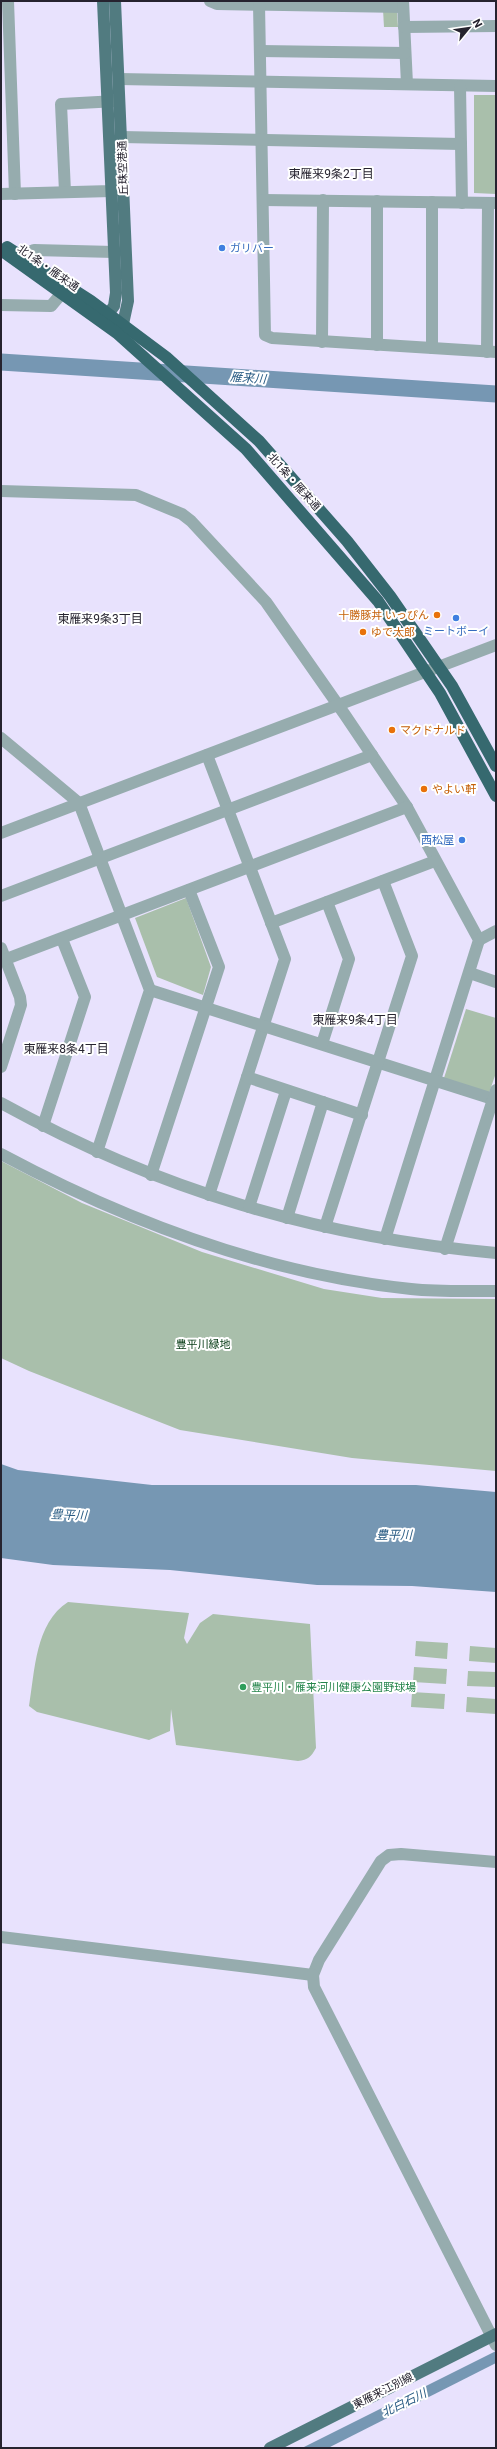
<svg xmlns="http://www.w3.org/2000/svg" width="497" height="2449" font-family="Roboto,'Noto Sans JP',sans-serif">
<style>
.green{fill:#a9bfab}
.water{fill:#7697b3}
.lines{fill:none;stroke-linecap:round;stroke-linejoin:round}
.river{stroke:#7697b3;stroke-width:17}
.minor{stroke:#96acae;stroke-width:12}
.major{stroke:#517b80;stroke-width:12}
.highway{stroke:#36696f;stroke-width:12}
.shop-dot{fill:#3f7fe0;stroke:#fff;stroke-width:1.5}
.food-dot{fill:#e8710a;stroke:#fff;stroke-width:1.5}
.leisure-dot{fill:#2e9e5b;stroke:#fff;stroke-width:1.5}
.labels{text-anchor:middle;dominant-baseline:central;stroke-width:4;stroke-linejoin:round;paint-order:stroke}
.street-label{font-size:11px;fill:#26232f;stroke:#fff}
.shop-label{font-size:11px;fill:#366cbe;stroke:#fff;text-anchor:start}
.food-label{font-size:11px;fill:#c56008;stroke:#fff;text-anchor:start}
.park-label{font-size:11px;fill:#003710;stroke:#fff}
.leisure-label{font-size:11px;fill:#27864d;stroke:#fff;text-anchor:start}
.neighbourhood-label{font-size:12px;fill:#26232f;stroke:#fff}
.water-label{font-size:12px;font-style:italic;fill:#285b83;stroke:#fff}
</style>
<rect width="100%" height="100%" fill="#e8e2fd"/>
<g class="green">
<polygon points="383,10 397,10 398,27 384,27"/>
<polygon points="474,95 496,95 496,194 474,193"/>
<polygon points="186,898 211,967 203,995 157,977 135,918"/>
<polygon points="466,1009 496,1018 496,1073 489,1093 444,1078"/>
<polygon points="1,1161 82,1203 202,1252 324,1289 382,1298 496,1299 496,1471 352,1458 180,1430 29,1371 1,1358"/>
<path d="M68,1602L189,1613L184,1638L187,1644L200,1623L213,1614L310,1624L316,1748C311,1757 308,1760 298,1761L176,1745L171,1709L170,1731L149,1740L37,1712L29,1706C35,1671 35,1623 68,1602Z"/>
<polygon points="416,1641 448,1643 447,1659 415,1656"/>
<polygon points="470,1646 496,1648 496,1663 469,1661"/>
<polygon points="414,1667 447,1669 446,1684 413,1682"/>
<polygon points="468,1671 496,1672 496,1687 467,1686"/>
<polygon points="412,1692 445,1694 444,1709 411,1707"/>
<polygon points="467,1697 496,1699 496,1714 466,1712"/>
</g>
<g class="water">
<polygon points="1,1464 18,1470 152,1485 416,1485 496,1492 496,1592 412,1586 317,1585 170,1570 53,1565 1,1558"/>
<polygon points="496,2351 496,2363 328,2448 302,2448"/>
</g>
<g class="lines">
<polyline class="river" points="1,362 496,394"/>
<g class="minor">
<polyline points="8,1 15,194"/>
<polyline points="210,1 217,4 403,7"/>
<polyline points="403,1 407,84"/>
<polyline points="259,4 265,335 272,338 496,352"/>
<polyline points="404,27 496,26"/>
<polyline points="260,51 405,53"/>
<polyline points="119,79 496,86"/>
<polyline points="460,86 462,203"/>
<polyline points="122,137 461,144"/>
<polyline points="65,192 61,104 117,101"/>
<polyline points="1,194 111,191 121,189"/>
<polyline points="263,200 496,203"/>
<polyline points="377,201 377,345"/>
<polyline points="23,255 34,250 114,252"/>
<polyline points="1,305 51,306 62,293"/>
<polyline points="322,342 323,200"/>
<polyline points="432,348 432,202"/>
<polyline points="487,352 488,203"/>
<polyline points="1,491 136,495 182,514 191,521 266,602 345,715 407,807 479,940 385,1239"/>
<polyline points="1,738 79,803 150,990 97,1152"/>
<polyline points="207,755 285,959 209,1195"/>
<polyline points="1,833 496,645"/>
<polyline points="1,896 372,755"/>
<polyline points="271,923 435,861"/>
<polyline points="479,940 496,931"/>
<polyline points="1,948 20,997 21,1005 1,1067"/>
<polyline points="1,961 407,807"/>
<polyline points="470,973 496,982"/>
<polyline points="150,990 496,1100"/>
<polyline points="322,1044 349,959 327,902"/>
<polyline points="247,1077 362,1115"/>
<path d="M1,1103C159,1190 317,1237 496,1253"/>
<polyline points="43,1126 85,997 62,939"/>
<path d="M1,1154C128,1222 267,1274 411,1289C439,1292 468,1291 496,1291"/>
<polyline points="151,1175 219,967 189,890"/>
<polyline points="249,1207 286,1091"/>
<polyline points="287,1218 323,1102"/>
<polyline points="325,1227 412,956 383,881"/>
<polyline points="445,1249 496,1090"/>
<polyline points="496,1862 401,1854 389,1855 381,1861 319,1960 313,1975 314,1987 496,2345"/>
<polyline points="1,1937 313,1975"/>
</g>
<g class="major">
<polyline points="115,1 128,301 123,324 118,332"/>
<polyline points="103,321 114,306 116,293 103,1"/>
<polyline points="270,2448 496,2334"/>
</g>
<g class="highway">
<polyline points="7,247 91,301 166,357 259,441 347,541 390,596 452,686 496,766"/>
<polyline points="1,250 117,333 246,449 378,601 440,693 496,796"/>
</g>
</g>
<g class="shop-dot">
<circle cx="222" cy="248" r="4"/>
<circle cx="456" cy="618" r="4"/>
<circle cx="462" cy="840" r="4"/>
</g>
<g class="food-dot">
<circle cx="437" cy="615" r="4"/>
<circle cx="363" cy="632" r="4"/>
<circle cx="392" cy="730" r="4"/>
<circle cx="424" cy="789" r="4"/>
</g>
<circle class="leisure-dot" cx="243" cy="1687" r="4"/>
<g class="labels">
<g class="street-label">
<text transform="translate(123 168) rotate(-92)">丘珠空港通</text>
<text transform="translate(48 268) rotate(35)">北1条・雁来通</text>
<text transform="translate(294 482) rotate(48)">北1条・雁来通</text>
<text transform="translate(383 2391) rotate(-27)">東雁来江別線</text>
</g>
<g class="shop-label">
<text x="230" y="248">ガリバー</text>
<text x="456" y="631" text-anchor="middle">ミートボーイ</text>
<text x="454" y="840" text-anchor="end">西松屋</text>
</g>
<g class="food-label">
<text x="429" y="615" text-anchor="end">十勝豚丼 いっぴん</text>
<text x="371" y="632">ゆで太郎</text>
<text x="400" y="730">マクドナルド</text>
<text x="432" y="789">やよい軒</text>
</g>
<g class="park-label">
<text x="203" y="1344">豊平川緑地</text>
</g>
<g class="leisure-label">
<text x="251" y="1687">豊平川・雁来河川健康公園野球場</text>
</g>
<g class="neighbourhood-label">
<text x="331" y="174">東雁来9条2丁目</text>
<text x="100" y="619">東雁来9条3丁目</text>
<text x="355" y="1020">東雁来9条4丁目</text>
<text x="66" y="1049">東雁来8条4丁目</text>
</g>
<g class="water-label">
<text transform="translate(248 378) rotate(4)">雁来川</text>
<text transform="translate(69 1515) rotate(2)">豊平川</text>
<text x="394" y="1535">豊平川</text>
<text transform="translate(404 2403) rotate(-26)">北白石川</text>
</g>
</g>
<rect width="497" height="2449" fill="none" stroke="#26232f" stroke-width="4"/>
<g transform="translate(469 28) rotate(61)" stroke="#ffffff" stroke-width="3" paint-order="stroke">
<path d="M0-3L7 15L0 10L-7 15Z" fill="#26232f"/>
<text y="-6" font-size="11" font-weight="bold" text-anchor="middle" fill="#26232f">N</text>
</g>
</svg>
